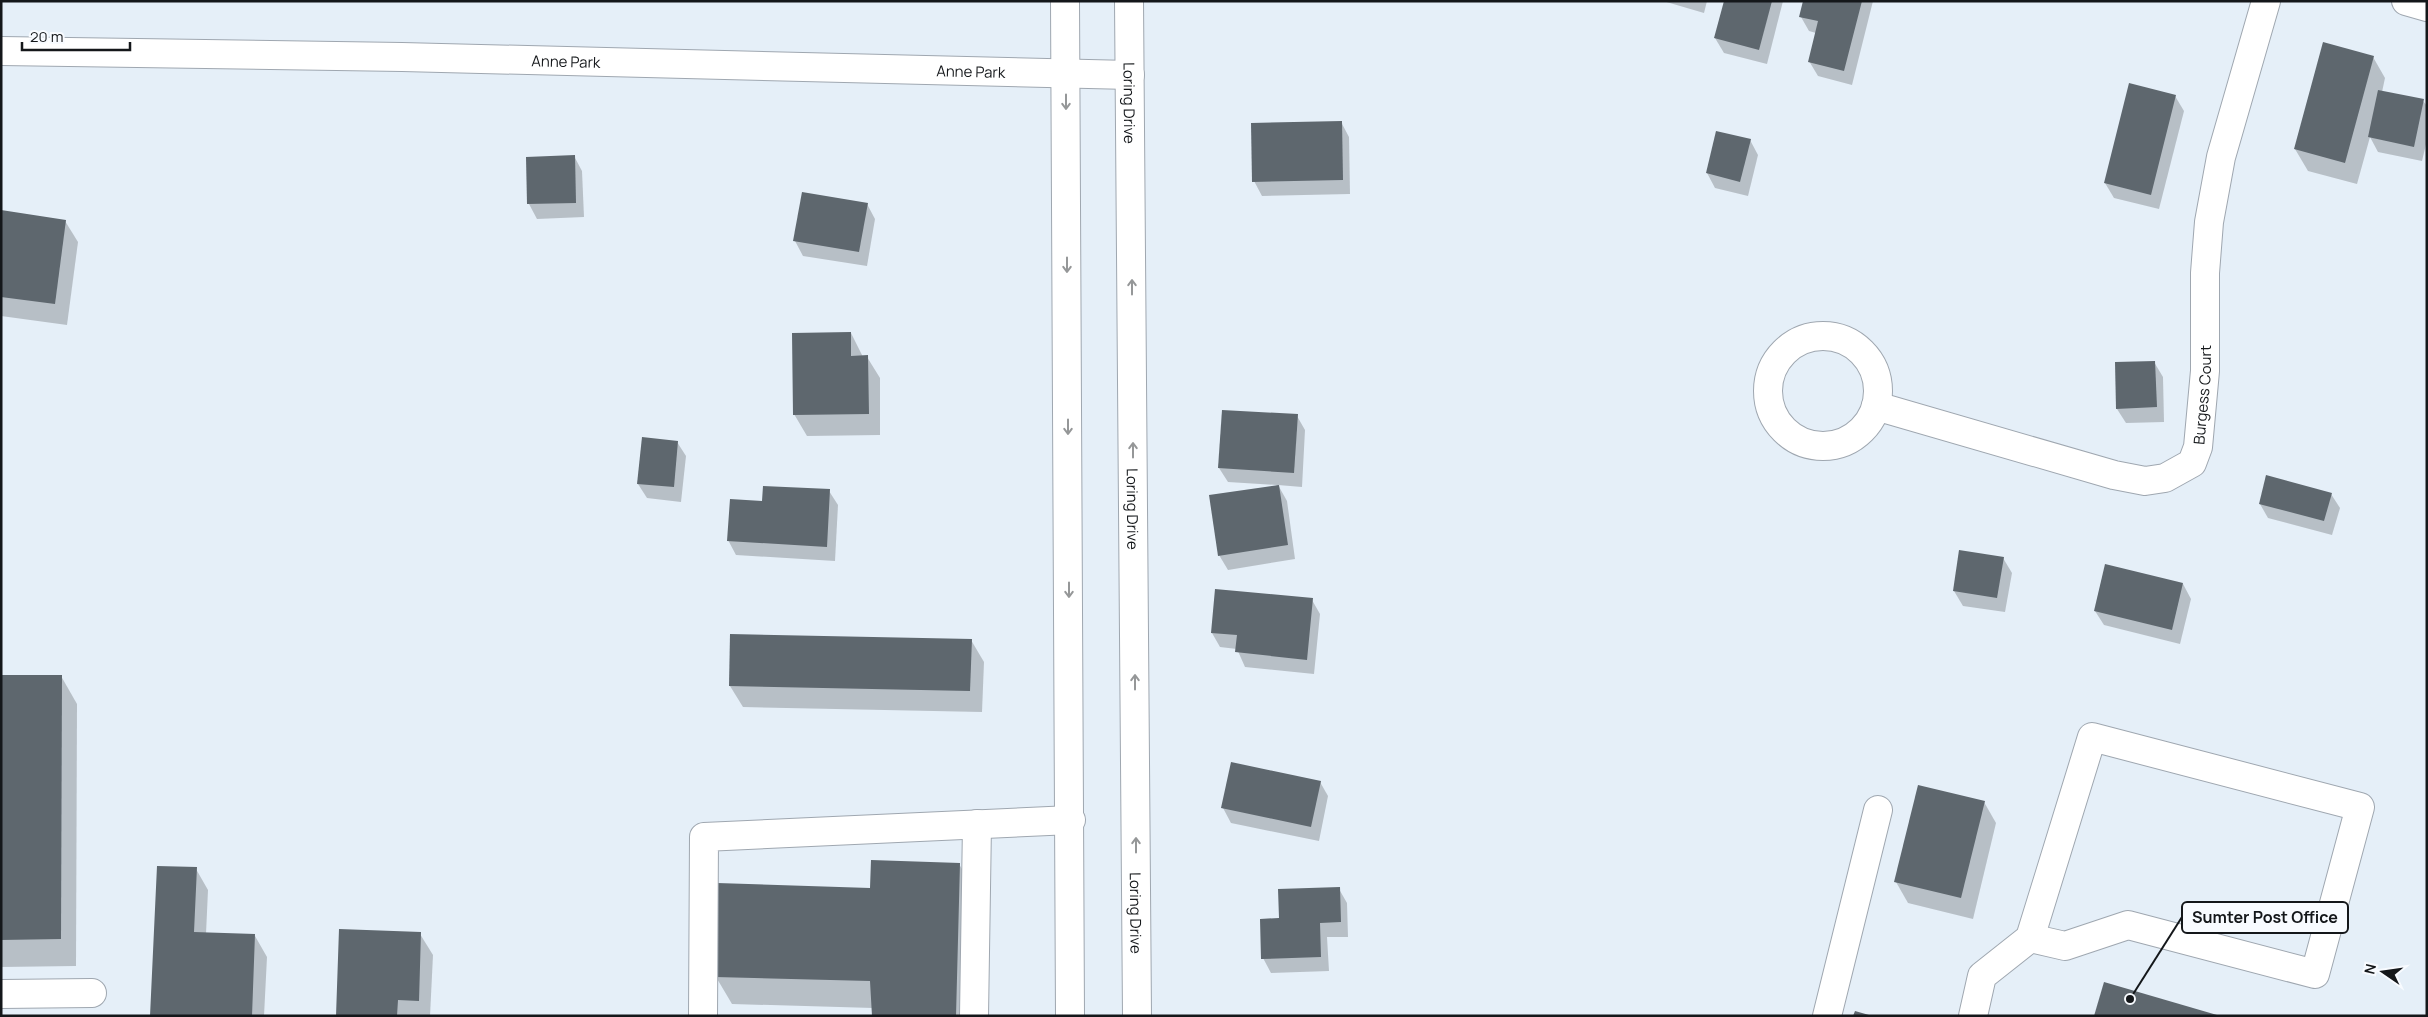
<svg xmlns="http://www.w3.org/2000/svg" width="2428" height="1017" font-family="Manrope,sans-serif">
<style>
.shadow{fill:#0003}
.building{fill:#5e676e}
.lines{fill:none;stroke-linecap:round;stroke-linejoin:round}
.minor-casing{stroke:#9fa7b0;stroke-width:30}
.minor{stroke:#fff;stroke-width:28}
.oneway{stroke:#959798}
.labels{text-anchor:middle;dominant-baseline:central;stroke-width:4;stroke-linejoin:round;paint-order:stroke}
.street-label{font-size:15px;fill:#14171a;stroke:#f8fbff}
.leader{fill:none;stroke:#14171a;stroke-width:2}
.callout-dot{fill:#14171a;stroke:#f8fbff;stroke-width:2}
.callout{fill:#f8fbff;stroke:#14171a;stroke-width:2}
.callout-label{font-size:16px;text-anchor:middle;font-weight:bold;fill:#14171a}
</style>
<rect width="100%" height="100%" fill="#e5eff8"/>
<g class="shadow">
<polygon points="1663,1 1707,1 1704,13"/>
<polygon points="1725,1 1783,1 1767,64 1724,53 1715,38"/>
<polygon points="1804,1 1873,1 1852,85 1818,76 1809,61 1816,33 1809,31 1801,17"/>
<polygon points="2373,57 2385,78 2382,92 2423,101 2427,106 2427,140 2422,161 2378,152 2370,137 2357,184 2308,171 2295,149"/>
<polygon points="2175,96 2184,111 2159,209 2114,198 2105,183"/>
<polygon points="1341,122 1349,137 1350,194 1262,196 1254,181"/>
<polygon points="1750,140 1758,155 1748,196 1715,188 1707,173"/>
<polygon points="574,156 582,171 584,217 537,219 529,204 527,158"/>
<polygon points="867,204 875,219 867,266 803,256 795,241"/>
<polygon points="1,211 65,221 78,242 67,325 1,316"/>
<polygon points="851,333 863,357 867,357 880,378 880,435 807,436 794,414"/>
<polygon points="2154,362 2163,377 2164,422 2126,423 2117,409"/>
<polygon points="1297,416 1305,430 1302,487 1278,485 1287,501 1295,559 1228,570 1219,555 1277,485 1228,482 1219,468"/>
<polygon points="677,442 686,456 681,502 647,498 638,484"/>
<polygon points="829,491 838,505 835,561 736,555 728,540 763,502"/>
<polygon points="2331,494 2340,508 2332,535 2268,518 2260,504"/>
<polygon points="2003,558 2012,573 2005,612 1963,606 1954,591"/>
<polygon points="2183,584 2191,599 2180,644 2104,625 2095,611"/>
<polygon points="1312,600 1320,614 1314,674 1245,667 1237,649 1220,647 1212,633"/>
<polygon points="731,635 971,640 984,662 982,712 743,707 730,686"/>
<polygon points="61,676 77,704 76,966 1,967 1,872"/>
<polygon points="1320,782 1328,796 1319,841 1231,823 1223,808"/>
<polygon points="1984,802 1996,823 1973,919 1908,903 1896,882"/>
<polygon points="959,864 975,891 971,1016 873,1016 873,1008 732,1004 716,977 872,889"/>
<polygon points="196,869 208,890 206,934 255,936 267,957 264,1016 151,1016"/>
<polygon points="1339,889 1347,903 1348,937 1327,937 1329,971 1271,973 1263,958 1280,919"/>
<polygon points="420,934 433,955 430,1016 337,1016"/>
</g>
<g class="building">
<polygon points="1724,1 1772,1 1759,50 1714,38"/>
<polygon points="1803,1 1862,1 1844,71 1808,62 1818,21 1799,17"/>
<polygon points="2323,42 2374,56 2345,163 2294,149"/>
<polygon points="2129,83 2176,95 2151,195 2104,183"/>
<polygon points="2378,90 2424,99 2414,147 2368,137"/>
<polygon points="1342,121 1343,180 1252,182 1251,123"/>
<polygon points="1716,131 1751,139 1740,182 1706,173"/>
<polygon points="575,155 576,203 527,204 526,157"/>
<polygon points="802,192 868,203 859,252 793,241"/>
<polygon points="1,210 66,220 55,304 1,297"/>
<polygon points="851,332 851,356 868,355 869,414 793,415 792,333"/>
<polygon points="2155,361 2157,407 2116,409 2115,362"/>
<polygon points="1222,410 1298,414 1294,473 1218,468"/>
<polygon points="642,437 678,441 674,487 637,484"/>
<polygon points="2266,475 2332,493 2324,521 2259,504"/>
<polygon points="1279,485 1288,545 1218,556 1209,495"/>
<polygon points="763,486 830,489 827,547 727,541 730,499 762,501"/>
<polygon points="1959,550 2004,557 1997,598 1953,591"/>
<polygon points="2105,564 2183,583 2172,630 2094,611"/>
<polygon points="1215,589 1313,598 1307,660 1235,652 1237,635 1211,633"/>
<polygon points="730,634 972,639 970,691 729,686"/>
<polygon points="1,675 62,675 61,939 1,940"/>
<polygon points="1231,762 1321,781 1311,827 1221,808"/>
<polygon points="1918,785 1985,801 1961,898 1894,882"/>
<polygon points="871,860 960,863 956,1016 872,1016 870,981 715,977 717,883 870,888"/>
<polygon points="157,866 197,867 194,932 255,934 252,1016 150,1016"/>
<polygon points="1340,887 1341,922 1320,923 1321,957 1261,959 1260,919 1279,918 1278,889"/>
<polygon points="339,929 421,932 419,1001 398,1000 397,1016 336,1016"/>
<polygon points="2104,982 2217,1015 2217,1016 2094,1016"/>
<polygon points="1855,1011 1869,1015 1869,1016 1853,1016"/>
</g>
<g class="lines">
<g class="minor-casing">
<g id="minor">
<polyline points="1065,1 1070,1016"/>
<path id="s1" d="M1129,1L1137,1016"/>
<polyline points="2406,1 2427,7"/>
<path id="s2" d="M1,51L402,57L1130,75"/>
<circle cx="1823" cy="391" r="55"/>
<path id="s3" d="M1876,406L2114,475L2145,481L2165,478L2192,463L2198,447L2205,371V273L2209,222L2221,157L2266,1"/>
<polyline points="1,994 92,993"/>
<polyline points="703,1016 704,837 1071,820"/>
<polyline points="974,1016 977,824"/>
<polyline points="1827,1016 1878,810"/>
<polyline points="1973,1016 1982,976 2030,938 2092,737 2360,807 2315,974 2128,925 2065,946 2030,938"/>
</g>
</g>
<use href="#minor" class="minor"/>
</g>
<defs><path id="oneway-shaft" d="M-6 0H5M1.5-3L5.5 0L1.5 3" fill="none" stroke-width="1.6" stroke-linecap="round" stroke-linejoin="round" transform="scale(1.25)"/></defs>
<g class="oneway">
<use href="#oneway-shaft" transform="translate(1066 102) rotate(90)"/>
<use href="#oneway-shaft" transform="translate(1067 265) rotate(90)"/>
<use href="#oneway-shaft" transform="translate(1132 287) rotate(-90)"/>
<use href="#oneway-shaft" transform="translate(1068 427) rotate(90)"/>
<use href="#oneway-shaft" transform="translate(1133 450) rotate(-90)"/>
<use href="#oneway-shaft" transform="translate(1069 590) rotate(90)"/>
<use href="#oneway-shaft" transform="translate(1135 682) rotate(-90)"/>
<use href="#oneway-shaft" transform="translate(1136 845) rotate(-90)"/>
</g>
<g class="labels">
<g class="street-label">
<text stroke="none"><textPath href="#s2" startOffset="565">Anne Park</textPath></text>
<text stroke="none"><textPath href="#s2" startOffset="970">Anne Park</textPath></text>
<text stroke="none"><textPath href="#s1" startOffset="102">Loring Drive</textPath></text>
<text stroke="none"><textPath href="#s3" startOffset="400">Burgess Court</textPath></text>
<text stroke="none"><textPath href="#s1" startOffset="508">Loring Drive</textPath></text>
<text stroke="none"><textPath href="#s1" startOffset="912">Loring Drive</textPath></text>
</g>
</g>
<path class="leader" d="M2130 999L2182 917"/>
<circle class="callout-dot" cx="2130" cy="999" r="5"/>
<rect class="callout" x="2182" y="902" width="166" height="31" rx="5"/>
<g class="callout-label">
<text x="2265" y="923">Sumter Post Office</text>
</g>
<rect width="2428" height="1017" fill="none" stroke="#14171a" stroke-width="5"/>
<g transform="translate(2383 972) rotate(283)" stroke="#f8fbff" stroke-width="4" paint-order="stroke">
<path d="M0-4L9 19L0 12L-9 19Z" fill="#14171a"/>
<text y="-8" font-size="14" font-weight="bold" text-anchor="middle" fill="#14171a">N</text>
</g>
<path d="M22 42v8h108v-8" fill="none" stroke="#14171a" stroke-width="2.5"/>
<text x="30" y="42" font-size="15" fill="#14171a" stroke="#f8fbff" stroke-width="4" paint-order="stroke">20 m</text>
</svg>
